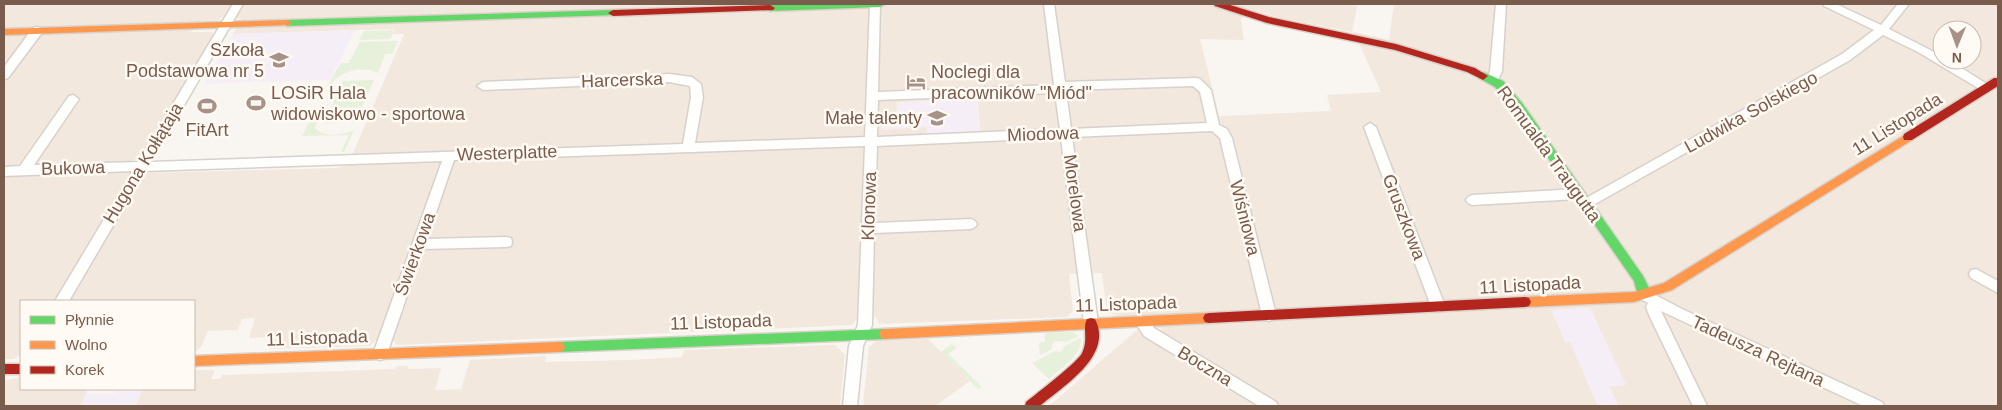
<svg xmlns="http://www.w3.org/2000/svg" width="2002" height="410" font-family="Arial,sans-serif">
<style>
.residential{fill:#f2e8de;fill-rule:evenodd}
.education{fill:#f6eef6}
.green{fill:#e7f0db}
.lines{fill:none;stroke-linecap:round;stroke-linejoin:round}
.street-casing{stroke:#d7d1cb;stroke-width:3}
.fast-casing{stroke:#d9d2cb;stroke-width:3}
.slow-casing{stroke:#d9d2cb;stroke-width:3}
.jam-casing{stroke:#d9d2cb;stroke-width:3}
.street{fill:#fefefd;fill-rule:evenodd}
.fast{fill:#63d668;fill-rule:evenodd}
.slow{fill:#ff974d;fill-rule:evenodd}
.jam{fill:#b3261e;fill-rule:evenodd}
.labels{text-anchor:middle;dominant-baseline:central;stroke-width:5;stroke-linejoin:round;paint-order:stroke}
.poi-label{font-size:18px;fill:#7a5c4d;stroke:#fffaf3;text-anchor:end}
.street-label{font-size:18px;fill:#7a5c4d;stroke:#fffaf3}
</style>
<rect width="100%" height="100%" fill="#f9f5f0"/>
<g class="residential">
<path d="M4,4H1345L1357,6L1352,32L1282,18L1245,8L1241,20L1244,40L1200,39L1219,116L1331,111L1327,95L1381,92L1354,32L1389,40L1394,4H1998V406H1610L1618,405L1609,386L1625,385L1590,308L1552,310L1565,341H1570L1598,406H1279L1160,334L1159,331L1163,329L1112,314L1107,311L1102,273L1069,274L1073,311L1067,317L879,324L876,317H858L852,325L397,345L391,339L376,340L370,346L269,349L273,337L249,338L255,318L242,319L238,330L208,331L201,347L194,353V301H69L145,173L336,168L348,165L404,34H393L394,29L233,34L242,19L236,18V15H225L218,20L199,21L192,32H212L214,35L140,158L128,162L123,171L130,173L129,176L55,301H21V354L14,359H4ZM1942,30H1972V60H1942ZM978,99L980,132L927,133V127L888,128L896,116Z"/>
<polygon points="1137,330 1263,406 1049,406"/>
<polygon points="928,339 970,381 935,406 863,406 869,347 877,341"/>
<polygon points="835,345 845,355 840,406 135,406 143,389 194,389 194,370 215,370 211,379 220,379 222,375 395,369 397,366 408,366 407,369 441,368 435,390 461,389 470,360 546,356 545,362 631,360 682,357 684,350"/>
<polygon points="21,377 21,389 87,389 86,394 80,406 4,406 4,381"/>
</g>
<g class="education">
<polygon points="355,30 330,80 260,82 256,80 251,82 204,84 233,34"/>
<polygon points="977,99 980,132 927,133 926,127 881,130 881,117 896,116 897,102"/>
<polygon points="1590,308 1626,385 1609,386 1618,406 1598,406 1570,342 1565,342 1551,310"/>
<polygon points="116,389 143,389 134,406 80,406 86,394 113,394"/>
</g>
<g class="green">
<polygon points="394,30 390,39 359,40 364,31"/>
<path d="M398,41L392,54H385L378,73C363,65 339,71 330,86H327L341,63H349L360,42Z"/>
<polygon points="374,80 355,122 324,123 343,81"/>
<path d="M311,119H318L315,128C323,138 343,135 354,130L344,152H341L349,135L302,136Z"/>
<polygon points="1072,332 1079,336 1065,342 1055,341 1052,344 1052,349 1040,355 1039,343 1045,342 1045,333"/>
<path d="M1081,338C1081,357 1061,368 1049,379L1032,363L1055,351L1061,352L1065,346Z"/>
<polygon points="952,344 956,348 948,354 982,387 978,389 941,352"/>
</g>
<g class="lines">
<g class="street-casing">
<g id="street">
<path d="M233,4H243L151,162L683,144L691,97L690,86L669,82L483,90L477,86L483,82L669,74L692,77L701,84L703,97L695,143L865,137L870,4H880L878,92L1054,85L1044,4H1054L1065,82L1196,78L1200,79L1211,90L1219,125L1227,129L1232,138L1276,315L1274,319L1269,321L1264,319L1262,315L1220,138L1212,131L1072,137L1098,323L1096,327L1091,329L1086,327L1084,323L1061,138L877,146L875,223L971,219L975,221L977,224L975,227L971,229L874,233L872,325L863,346L857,406H843L849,346L858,325L865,146L454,160L427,239L506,237L511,238L512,242L511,246L506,247L423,249L387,354L385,358L380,360L375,358L373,354L442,161L145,171L69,301H55L133,171L4,176V167L20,166L69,96L73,95L79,99L34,165L138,162ZM1193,86L1200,92L1207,123L1071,129L1066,90ZM1055,93L1060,129L877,137L878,100Z"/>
<polygon points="1496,4 1506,4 1502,71 1497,82 1493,83 1487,79 1490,71"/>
<polygon points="1823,4 1836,4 1881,25 1898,4 1909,4 1889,29 1942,56 1942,60 1949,60 1993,88 1987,92 1983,91 1918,52 1883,35 1850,60 1595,204 1585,207 1581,205 1579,202 1581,199 1588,197 1842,54 1874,30 1824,6"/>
<polygon points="37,27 41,28 42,31 41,34 8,78 4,79 4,67 33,28"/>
<polygon points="1370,123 1376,127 1445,306 1443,310 1438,312 1433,310 1431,306 1364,127"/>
<polygon points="1579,189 1585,194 1579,199 1472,205 1468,203 1466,200 1468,197 1472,195"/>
<polygon points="1976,269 1998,281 1998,293 1971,278 1969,274 1971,270"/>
<polygon points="1642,288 1682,309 1882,402 1884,406 1863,406 1661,311 1707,406 1693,406 1649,315 1646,307 1648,303 1637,297 1635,293 1637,289"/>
<polygon points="1142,316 1147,318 1154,328 1276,402 1278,406 1259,406 1144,336 1135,322 1137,318"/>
</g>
</g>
<g class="fast-casing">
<g id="fast">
<polygon points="801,4 885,4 880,7 770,11 765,8 770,5"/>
<polygon points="613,10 618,13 616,15 287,26 282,23 287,20"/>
<polygon points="1483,72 1503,81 1522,103 1643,276 1649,288 1646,296 1642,298 1638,296 1634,281 1514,109 1495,87 1479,78 1478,76"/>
<polygon points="885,329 889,330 891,334 889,338 885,339 559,352 555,351 553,347 555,343 559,342"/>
</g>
</g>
<g class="slow-casing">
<g id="slow">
<polygon points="287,20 292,23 290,25 4,35 4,29"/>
<polygon points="1908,133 1913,137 1912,140 1672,290 1634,302 1525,307 1521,306 1519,302 1521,298 1525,297 1634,292 1664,283"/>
<polygon points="1209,313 1213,314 1215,318 1213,322 1209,323 885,339 881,338 879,334 881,330 885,329"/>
<polygon points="559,342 563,343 565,347 563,351 559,352 194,366 194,356"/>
</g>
</g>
<g class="jam-casing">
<g id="jam">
<polygon points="1213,4 1227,4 1269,17 1396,44 1475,68 1488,76 1483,80 1467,72 1395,50 1267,23 1215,6"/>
<polygon points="770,5 775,8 773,10 613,16 608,13 613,10"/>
<polygon points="1994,78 1998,78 1998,86 1912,140 1904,140 1903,137 1904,134"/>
<polygon points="1525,297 1529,298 1531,302 1529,306 1525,307 1209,323 1205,322 1203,318 1205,314 1209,313"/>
<path d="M1091,318L1095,319C1114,356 1063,386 1040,406H1025L1026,402C1037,393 1078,362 1082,353C1089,339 1082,328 1087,319Z"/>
<rect x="4" y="364" width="17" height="10"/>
</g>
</g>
<use href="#street" class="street"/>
<use href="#fast" class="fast"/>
<use href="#slow" class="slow"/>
<use href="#jam" class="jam"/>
</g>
<defs>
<g id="school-bare" transform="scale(1.5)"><path d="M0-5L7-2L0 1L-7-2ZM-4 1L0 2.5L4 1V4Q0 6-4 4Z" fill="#a69286" stroke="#fffaf3" stroke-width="2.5" paint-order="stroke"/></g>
<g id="hotel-bare" transform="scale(1.5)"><path d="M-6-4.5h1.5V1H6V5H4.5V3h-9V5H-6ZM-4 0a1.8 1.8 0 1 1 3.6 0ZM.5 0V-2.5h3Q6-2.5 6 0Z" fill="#a69286" stroke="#fffaf3" stroke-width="2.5" paint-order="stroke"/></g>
<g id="stadium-bare" transform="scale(1.5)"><path d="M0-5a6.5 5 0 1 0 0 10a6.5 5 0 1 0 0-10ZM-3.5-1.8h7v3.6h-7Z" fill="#a69286" stroke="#fffaf3" stroke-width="2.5" paint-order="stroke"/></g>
</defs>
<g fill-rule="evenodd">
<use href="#school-bare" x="279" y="60"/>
<use href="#hotel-bare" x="916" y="82"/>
<use href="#stadium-bare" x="256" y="103"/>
<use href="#stadium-bare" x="207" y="106"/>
<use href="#school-bare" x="937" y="118"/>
</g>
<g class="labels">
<g class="poi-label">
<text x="264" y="50">Szkoła<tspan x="264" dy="21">Podstawowa nr 5</tspan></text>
<text x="931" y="72" text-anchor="start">Noclegi dla<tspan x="931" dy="21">pracowników "Miód"</tspan></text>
<text x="271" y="93" text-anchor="start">LOSiR Hala<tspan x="271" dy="21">widowiskowo - sportowa</tspan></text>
<text x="922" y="118">Małe talenty</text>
<text x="207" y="130" text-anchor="middle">FitArt</text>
</g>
<g class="street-label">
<text transform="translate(622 80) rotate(-2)">Harcerska</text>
<text transform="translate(1751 112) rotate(-29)">Ludwika Solskiego</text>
<text transform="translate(1897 124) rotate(-32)">11 Listopada</text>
<text transform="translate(1043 134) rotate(-2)">Miodowa</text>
<text transform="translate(507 153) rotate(-2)">Westerplatte</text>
<text transform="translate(1549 154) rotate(54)">Romualda Traugutta</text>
<text transform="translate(143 163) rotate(-59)">Hugona Kołłątaja</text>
<text transform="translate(73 168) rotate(-2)">Bukowa</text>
<text transform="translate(1075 193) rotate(82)">Morelowa</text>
<text transform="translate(869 206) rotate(-88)">Klonowa</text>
<text transform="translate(1404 217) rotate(69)">Gruszkowa</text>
<text transform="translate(1245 218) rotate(76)">Wiśniowa</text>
<text transform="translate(415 254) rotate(-70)">Świerkowa</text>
<text transform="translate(1530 285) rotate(-3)">11 Listopada</text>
<text transform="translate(1126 304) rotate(-2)">11 Listopada</text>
<text transform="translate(721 322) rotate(-2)">11 Listopada</text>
<text transform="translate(317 338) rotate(-2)">11 Listopada</text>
<text transform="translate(1758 351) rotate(25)">Tadeusza Rejtana</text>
<text transform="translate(1205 366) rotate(31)">Boczna</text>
</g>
</g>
<rect width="2002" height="410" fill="none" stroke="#7a5c4d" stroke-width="10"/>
<rect x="20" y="300" width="175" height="90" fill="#fffaf3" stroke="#cabbb1"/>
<rect x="30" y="316" width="25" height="8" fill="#63d668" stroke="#cabbb1"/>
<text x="65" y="325" font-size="15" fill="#7a5c4d">Płynnie</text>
<rect x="30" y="341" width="25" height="8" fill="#ff974d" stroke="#cabbb1"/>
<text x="65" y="350" font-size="15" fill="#7a5c4d">Wolno</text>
<rect x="30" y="366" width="25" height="8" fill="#b3261e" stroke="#cabbb1"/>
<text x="65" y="375" font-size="15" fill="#7a5c4d">Korek</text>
<g transform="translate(1957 45) rotate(181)"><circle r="24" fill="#fffaf3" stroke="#cabbb1"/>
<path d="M0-4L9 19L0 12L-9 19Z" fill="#a69286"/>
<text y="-8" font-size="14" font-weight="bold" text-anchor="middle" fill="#7a5c4d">N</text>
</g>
</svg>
